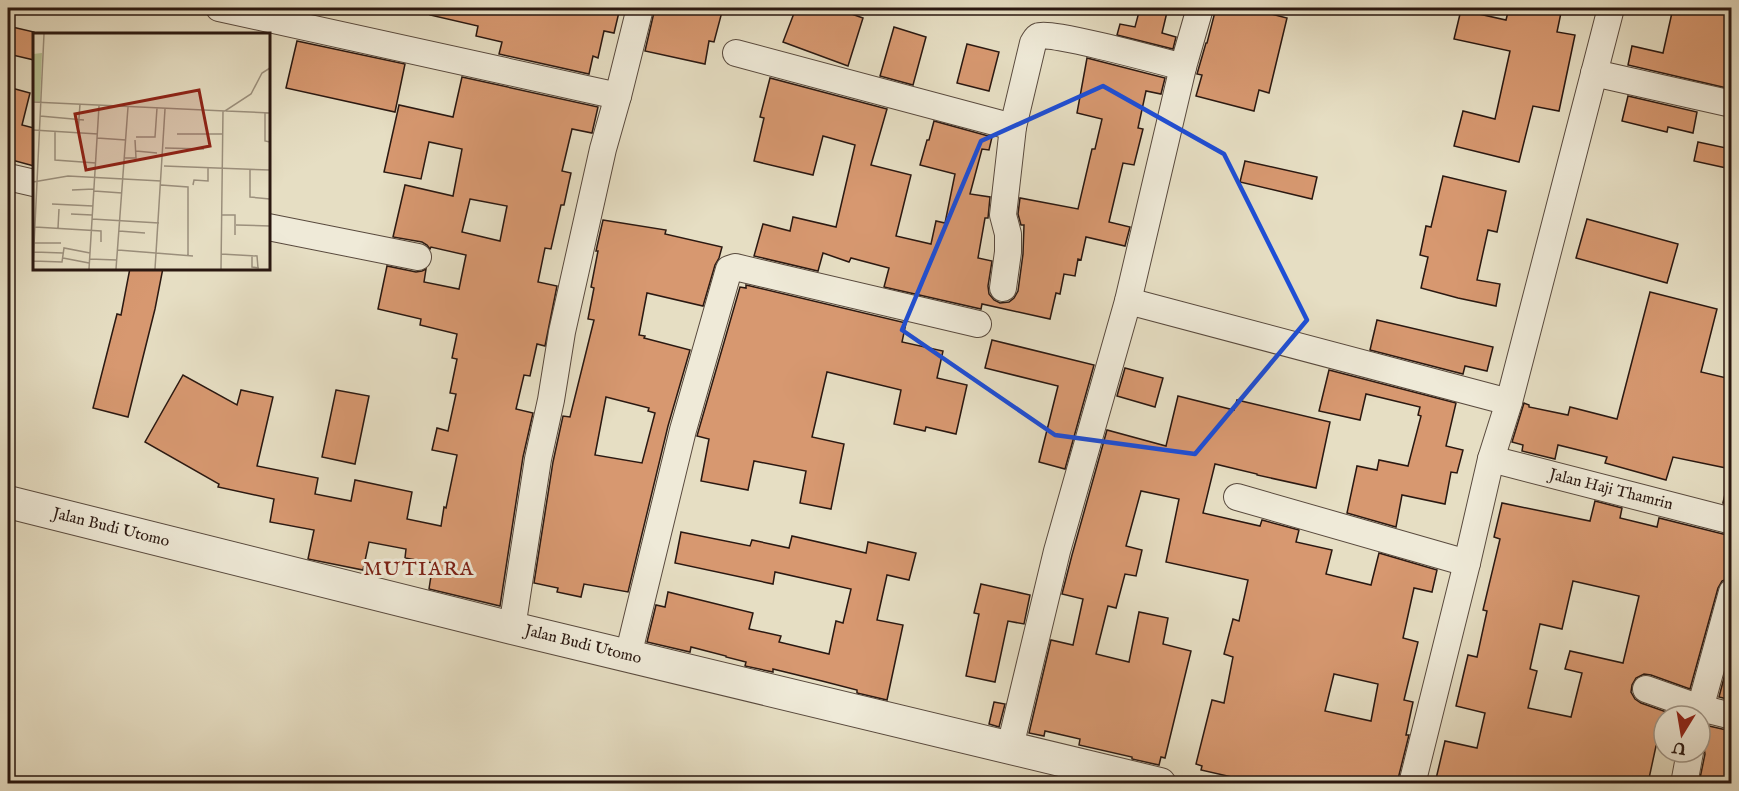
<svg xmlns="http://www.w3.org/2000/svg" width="1739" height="791" font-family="'IM FELL English',serif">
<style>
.building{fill:#d79870;stroke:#2a1811;stroke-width:1.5;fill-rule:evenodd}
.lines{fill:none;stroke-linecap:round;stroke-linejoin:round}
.minor-casing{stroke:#594a3e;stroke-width:28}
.tertiary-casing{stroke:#594a3e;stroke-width:34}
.minor{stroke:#efead8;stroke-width:26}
.tertiary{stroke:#efead8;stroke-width:32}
.marked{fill:none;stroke:#1d4ed8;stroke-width:4.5;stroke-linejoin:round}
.labels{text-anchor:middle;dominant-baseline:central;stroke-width:6;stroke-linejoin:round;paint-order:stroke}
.street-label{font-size:16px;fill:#2a1811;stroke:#efead8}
.quarter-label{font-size:20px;letter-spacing:1.5px;fill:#7a1f14;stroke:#efead8}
.inset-road{fill:none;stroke:#9b8f7c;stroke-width:1.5}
.view{fill:#8f2418;fill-opacity:0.15;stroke:#8f2418;stroke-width:3}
.inset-edge{fill:none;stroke:#2a1811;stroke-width:3}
</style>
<rect width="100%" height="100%" fill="#e6dec3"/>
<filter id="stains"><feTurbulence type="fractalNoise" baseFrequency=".00333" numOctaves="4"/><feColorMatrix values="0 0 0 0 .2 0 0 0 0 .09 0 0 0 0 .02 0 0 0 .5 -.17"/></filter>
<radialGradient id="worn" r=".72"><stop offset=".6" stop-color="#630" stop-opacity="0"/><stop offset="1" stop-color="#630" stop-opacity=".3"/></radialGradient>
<g class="building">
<polygon points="431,8 620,8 614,33 604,31 598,58 593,56 589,74 499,54 502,42 476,36 478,26 430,15"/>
<polygon points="655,8 723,8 714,42 709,41 705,64 645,51"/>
<polygon points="796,8 827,8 842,13 843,11 863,18 848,66 783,42"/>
<polygon points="1140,8 1167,12 1162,33 1176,37 1173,49 1117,35 1120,24 1135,27"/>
<polygon points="1216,8 1272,8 1271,14 1287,18 1269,93 1259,90 1254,111 1196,96 1202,75 1197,74 1206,43 1207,43"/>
<polygon points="1509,8 1562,8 1557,32 1575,35 1559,111 1533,106 1519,162 1454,146 1463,111 1495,119 1510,51 1454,39 1461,10 1506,20"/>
<polygon points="1673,8 1731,8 1731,89 1628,65 1632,46 1663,53"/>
<polygon points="8,26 34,32 34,60 8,54"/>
<polygon points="894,27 926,37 913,85 880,76"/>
<polygon points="297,41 405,64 395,112 286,88"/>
<polygon points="967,44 999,52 989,91 957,83"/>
<polygon points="1087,58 1165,78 1161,94 1146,91 1138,128 1143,129 1134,165 1123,163 1109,222 1130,227 1125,246 1086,237 1081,260 1078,259 1075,276 1064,274 1060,294 1056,293 1050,319 982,304 981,309 884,287 889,268 851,258 849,262 823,253 818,271 754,256 763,224 790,231 793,217 836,227 855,145 823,136 813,175 754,161 764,118 760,117 770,78 887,109 871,165 911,175 896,236 931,244 936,221 945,223 955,174 920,165 927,140 929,140 934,121 992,137 989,150 982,149 970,194 990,197 988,218 985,218 978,258 992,261 988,286 989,294 994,300 1000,303 1009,302 1014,298 1018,291 1023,254 1024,225 1021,225 1018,214 1020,198 1078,209 1092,149 1095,149 1102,119 1077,113"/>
<path d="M462,77L598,107L592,133L572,129L562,171L571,173L564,205H561L551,249L545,248L538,282L557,286L545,346L537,344L530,376L524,375L516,409L533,413L523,457L500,606L429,589L433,563L405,558L406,549L369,542L363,570L308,559L314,530L270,522L274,499L218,487L219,484L145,442L183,375L237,405L241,390L273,397L257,466L318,478L315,494L351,501L355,480L412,492L407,519L441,526L444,507L446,508L457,455L432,450L437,428L448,431L456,394L450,393L457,359L452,358L457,334L420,325L421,319L378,309L387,266L416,272L422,271L426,269L424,282L459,289L466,255L431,247L430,249L427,245L422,242L393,237L405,185L453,196L462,149L429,142L421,179L384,172L399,105L453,117ZM470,199L507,206L500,241L462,232Z"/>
<polygon points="8,87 30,93 22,125 34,128 34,166 8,159"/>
<polygon points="1628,96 1697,112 1693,133 1668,127 1667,132 1622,121"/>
<polygon points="1698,142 1731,149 1731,169 1694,161"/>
<polygon points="1245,161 1317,177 1312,199 1240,182"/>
<polygon points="1443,176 1506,191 1497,232 1488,230 1477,280 1500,284 1496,306 1458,298 1421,288 1428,257 1420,255 1426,226 1431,227"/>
<polygon points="1587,219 1678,244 1667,283 1576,258"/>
<path d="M603,220L666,230L665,234L722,247L719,258L715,265L703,306L647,293L639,335L645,336L644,338L690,350L668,426L628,592L584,584L581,597L557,592L558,588L534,583L553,462L563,416L570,417L594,320L588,319L594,288L591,287L598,251H596ZM606,397L649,408L648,411L655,413L642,463L595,455Z"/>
<polygon points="130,268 163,268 155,309 128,417 93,408 117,314 121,315"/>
<polygon points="746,285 906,323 902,342 943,351 937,378 967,385 956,434 926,427 925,431 894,424 901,390 827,372 812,437 844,444 831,509 800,503 806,471 754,461 748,490 701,481 709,439 697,436 740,287 746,288"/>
<polygon points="1650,292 1717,309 1701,372 1731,379 1731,469 1673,457 1666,480 1605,463 1607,457 1558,445 1555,459 1522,451 1523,445 1512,442 1524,403 1529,405 1529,407 1568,415 1570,407 1617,419"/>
<polygon points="1377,320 1493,347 1487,371 1465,366 1463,374 1370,350"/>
<polygon points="992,340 1094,365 1065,469 1039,462 1058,386 985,368"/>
<polygon points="1125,368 1163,378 1155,407 1117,396"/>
<polygon points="1329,370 1456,403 1446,446 1463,450 1457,473 1451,472 1445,504 1402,495 1396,527 1347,513 1357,466 1377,470 1379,460 1408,466 1421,416 1418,415 1420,407 1366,394 1360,420 1319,411"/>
<polygon points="336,390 369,396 355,464 322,457"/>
<path d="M1178,396L1234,410L1237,400L1330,422L1316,488L1257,475V474L1215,464L1203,513L1260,526L1262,520L1299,530L1296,542L1332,550L1326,574L1371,585L1379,553L1437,570L1432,592L1414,588L1403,638L1418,642L1404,700L1413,702L1406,735H1409L1397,783H1258L1201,770L1202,766L1196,764L1212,700L1224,703L1233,657L1224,654L1233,619L1239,621L1248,580L1166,562L1179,499L1141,491L1126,546L1142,550L1136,576L1125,574L1116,608L1108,606L1096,654L1129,662L1139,612L1168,618L1163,644L1191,651L1165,758L1161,757L1159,765L1132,759V757L1079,745L1080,739L1045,731L1044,736L1029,733L1051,640L1073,645L1083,599L1062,594L1072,555L1107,430L1166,446ZM1334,674L1378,684L1371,721L1325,711Z"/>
<polygon points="1725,494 1731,495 1731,505 1723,503"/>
<path d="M1595,501L1622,508L1620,518L1657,527L1659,518L1731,536V577L1722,581L1718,588L1690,689L1651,675L1644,674L1636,678L1632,685L1631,692L1635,699L1641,703L1672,714V716H1664V748L1656,746L1648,783H1435L1445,741L1477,748L1485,713L1456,706L1468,655L1477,657L1487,611L1483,610L1500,539L1494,537L1502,503L1590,521ZM1573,581L1639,596L1623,663L1570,651L1565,669L1582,673L1571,717L1528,708L1537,671L1530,669L1540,624L1562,629Z"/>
<polygon points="681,532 750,546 752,540 789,548 792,536 866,553 868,542 916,553 909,580 887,575 877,620 903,625 887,700 857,693 857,690 822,681 773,669 773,672 745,666 746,662 726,657 726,656 691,647 690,652 647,642 656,605 665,607 668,592 753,613 749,629 781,636 779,642 829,654 836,621 843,623 851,589 775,572 773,584 675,563"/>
<polygon points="981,584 1030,595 1024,624 1008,621 995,682 966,676 979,614 974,613"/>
<polygon points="1731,651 1731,700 1719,697"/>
<polygon points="994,702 1005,704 999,727 989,724"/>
<polygon points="1709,726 1731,731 1731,783 1699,783 1705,754 1704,748 1701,742 1703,730"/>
</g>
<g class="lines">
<g class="minor-casing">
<g id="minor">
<polyline points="219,8 618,96"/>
<polyline points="736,53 1013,127"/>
<polyline points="1594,73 1732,104"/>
<polyline points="8,177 34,183"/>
<polyline points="268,227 418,257"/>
<path d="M1003,288L1008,252V234L1003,215L1013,127L1033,43C1035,40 1036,37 1039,36C1050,31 1164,62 1183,67"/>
<polyline points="1128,301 1509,402"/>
<polyline points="1491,459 1732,521"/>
<polyline points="1237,497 1467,563"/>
<polyline points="512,628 538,459 551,400 562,332 603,149 618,96 640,8"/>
<polyline points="628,656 683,430 729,269 735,267 978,324"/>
<polyline points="1646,689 1700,708 1732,716"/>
<polyline points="1698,716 1732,592"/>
<polyline points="1010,747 1057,551 1128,301 1183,67 1200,8"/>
<polyline points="1412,784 1467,563 1491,459 1509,402 1611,8"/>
<polyline points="1684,784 1690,752"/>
</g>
</g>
<g class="tertiary-casing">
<polyline id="tertiary" points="8,502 512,628 1160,784"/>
</g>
<use href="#minor" class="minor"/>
<use href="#tertiary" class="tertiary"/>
</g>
<path class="marked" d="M1103,86L1224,154L1307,320L1195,454L1055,435L902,330L981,141Z"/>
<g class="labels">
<g class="street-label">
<text transform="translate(1611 490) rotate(14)">Jalan Haji Thamrin</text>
<text transform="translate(111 528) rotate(14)">Jalan Budi Utomo</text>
<text transform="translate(583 645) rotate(14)">Jalan Budi Utomo</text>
</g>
<g class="quarter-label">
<text x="419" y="569">MUTIARA</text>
</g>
</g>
<g transform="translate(33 33)">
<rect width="237" height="237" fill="#e6dec3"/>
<path d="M9,20L7,69L0,68V21Z" fill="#b6c193"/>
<path class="inset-road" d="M0,69L192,78L218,61L229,40L237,35M193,78L237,80M232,80V108L237,109M7,83L51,87M0,97L65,101M22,99V127L63,130M45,100L47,71M144,101H190M103,104H122L124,75M64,105L93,107M132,115L171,116M103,118L124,120M92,125H103L102,107M131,133L237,137M217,137V164L237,166M0,149L35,143L128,148M128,152L155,154V223M160,152L161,147L175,148V134M39,157L61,156M61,158L89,160M19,171L60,173M38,181L59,182M188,182H202V202M59,186L126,190M203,192L237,193M2,194L68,198V209M25,195L26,176M86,198L112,200M1,210H28M85,217L160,223M1,219L30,220M188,221L224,223L225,235M219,222V234L226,235M30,225L56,230M56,226L84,227M0,228L29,229L31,215L57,220M0,234L11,1M56,236L66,73M83,236L95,74M122,236L132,76M188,236L190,78"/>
<path class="view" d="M166,57L177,113L53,137L42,81Z"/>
<rect width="237" height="237" class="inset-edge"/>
</g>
<rect width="1739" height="791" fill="none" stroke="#e6dec3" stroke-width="30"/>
<rect x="9" y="9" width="1721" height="773" fill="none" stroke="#2a1811" stroke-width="3"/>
<rect x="15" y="15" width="1709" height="761" fill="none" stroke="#2a1811" stroke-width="1.5"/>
<g transform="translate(1682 734) rotate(191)"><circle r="28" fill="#efead8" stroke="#a09688" stroke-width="1.5"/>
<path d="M0-4.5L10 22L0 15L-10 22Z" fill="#8f2418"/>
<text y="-9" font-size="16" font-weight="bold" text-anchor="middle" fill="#2a1811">U</text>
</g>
<rect width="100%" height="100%" filter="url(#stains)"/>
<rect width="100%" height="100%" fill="url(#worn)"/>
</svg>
